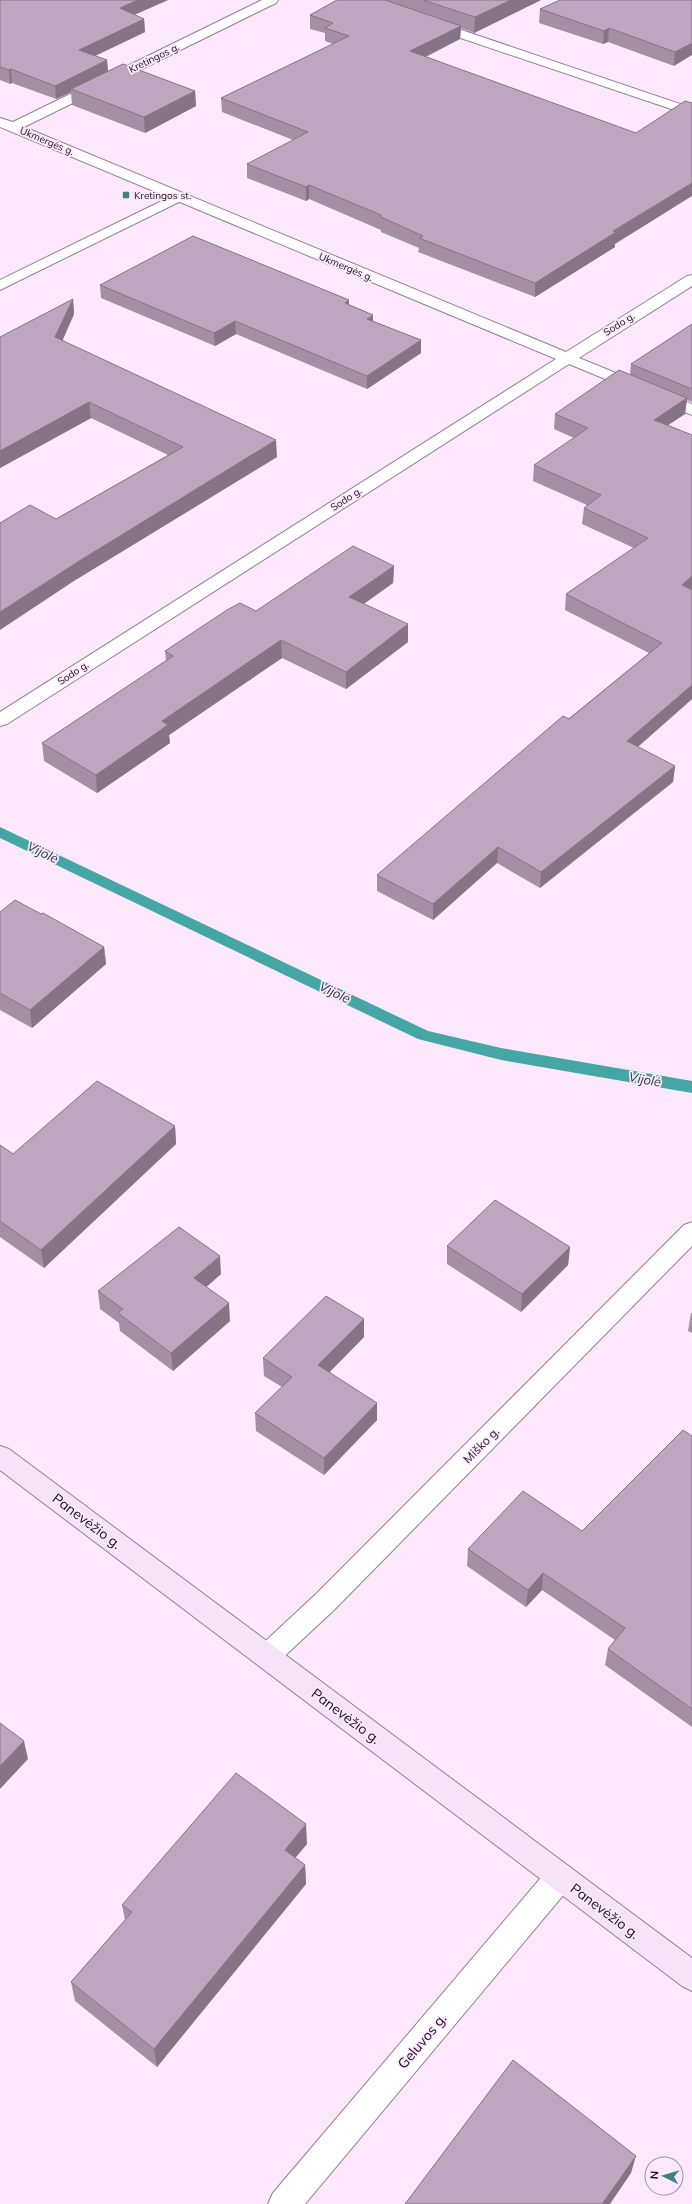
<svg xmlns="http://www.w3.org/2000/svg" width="692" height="2204" font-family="Mulish,sans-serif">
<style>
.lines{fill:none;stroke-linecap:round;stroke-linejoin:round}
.stream{fill:#45a7a5;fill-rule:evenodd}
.lane-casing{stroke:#967e97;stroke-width:2}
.street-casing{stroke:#967e97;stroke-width:2}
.secondary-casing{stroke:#967e97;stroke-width:2}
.lane{fill:#fff;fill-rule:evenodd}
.street{fill:#fff;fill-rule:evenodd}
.secondary{fill:#f7e3f8;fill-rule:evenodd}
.wall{fill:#a48fa5}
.shaded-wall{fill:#867486}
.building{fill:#bfa6c0;stroke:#867486}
.poi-dot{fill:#3c8481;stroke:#fde8fe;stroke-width:1.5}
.labels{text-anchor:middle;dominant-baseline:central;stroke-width:3.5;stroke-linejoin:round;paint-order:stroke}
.far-street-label{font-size:10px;fill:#1a111a;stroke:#fde8fe}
.far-poi-label{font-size:10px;fill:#1a111a;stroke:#fde8fe;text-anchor:start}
.street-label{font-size:12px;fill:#1a111a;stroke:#fde8fe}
.water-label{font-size:13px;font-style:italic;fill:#1e3735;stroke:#fde8fe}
.near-street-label{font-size:14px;fill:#1a111a;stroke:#fde8fe}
</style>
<rect width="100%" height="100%" fill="#fde8fe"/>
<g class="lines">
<polygon class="stream" points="0,827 428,1031 501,1048 692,1081 692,1093 501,1060 418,1039 0,838"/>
<g class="lane-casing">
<polygon id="lane" points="178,193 183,194 185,197 183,200 0,290 0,280"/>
</g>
<g class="street-casing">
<g id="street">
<polygon points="262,0 278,0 276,3 24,127 566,352 687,276 692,275 692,286 579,358 692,404 692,415 569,364 7,724 0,726 0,712 556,359 0,127 0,118 13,122"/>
<polygon points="432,20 692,108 692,116 428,27 426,24 428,21"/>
<polygon points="692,1222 692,1246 334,1610 276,1664 267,1668 258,1664 254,1656 258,1648 316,1594 684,1225"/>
<polygon points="560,1863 570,1867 574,1877 570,1887 305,2204 268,2204 273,2193 550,1867"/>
</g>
</g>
<g class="secondary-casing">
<polygon id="secondary" points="0,1446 9,1449 692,1958 692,1991 682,1986 0,1470"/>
</g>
<use href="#lane" class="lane"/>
<use href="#street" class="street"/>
<use href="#secondary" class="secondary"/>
</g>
<g class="wall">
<polygon points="0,0 168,0 134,15 144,19 145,32 95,56 107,60 108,71 195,91 196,106 145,133 72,105 71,92 56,99 12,83 10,84 0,80"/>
<polygon points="337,0 541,0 474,33 461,28 460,39 426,57 615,244 615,247 535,297 418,252 419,248 381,232 381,230 309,199 306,201 247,178 247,164 293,140 222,112 221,98 333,44 325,41 325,33 310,29 310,15"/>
<polygon points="692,0 674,66 608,42 603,44 539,23 540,9"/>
<polygon points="100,285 349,300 349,305 421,353 367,389 236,334 215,346 101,298"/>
<polygon points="73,299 74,314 62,341 277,457 77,579 56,519 168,455 91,418 0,468 0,337"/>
<polygon points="692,324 692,402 687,400 685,414 668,425 692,435 692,699 638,747 675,766 673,782 540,888 497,863 433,920 377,891 377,875 649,653 565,610 566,594 634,548 582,524 584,508 587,505 533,481 534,465 574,438 554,429 555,414 630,375 631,364"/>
<polygon points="394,566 393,583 364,604 408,642 346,689 282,658 169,735 170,743 97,793 44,761 42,743 166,661 165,651 256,611"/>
<polygon points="0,912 104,947 106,964 32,1028 0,1010"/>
<polygon points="175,1126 176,1144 44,1268 0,1237 0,1145 13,1154"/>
<polygon points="447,1246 570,1247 568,1265 521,1312 447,1264"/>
<polygon points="221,1274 206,1287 230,1321 173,1371 120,1331 119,1323 100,1309 98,1291"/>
<polygon points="691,1313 692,1313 692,1333 688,1331"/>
<polygon points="364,1319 364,1337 329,1372 377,1420 324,1475 256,1431 255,1413 282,1387 264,1376 263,1358"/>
<polygon points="692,1436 692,1727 605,1665 608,1649 615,1640 542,1590 526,1607 467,1566 468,1549 582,1531"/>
<polygon points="307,1844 295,1857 305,1865 306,1884 157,2067 75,2001 71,1982 125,1920 122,1905"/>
</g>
<g class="shaded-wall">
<polygon points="138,0 168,0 120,21 120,8"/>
<polygon points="511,0 541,0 474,33 475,17"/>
<polygon points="144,19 145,32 80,63 79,50"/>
<polygon points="461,26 460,39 410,64 410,51"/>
<polygon points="609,28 608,42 603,44 604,31"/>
<polygon points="692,43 692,55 674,66 675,52"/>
<polygon points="107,60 108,74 71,89 71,92 56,99 55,86"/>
<polygon points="11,69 12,83 10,84 9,70"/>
<polygon points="195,91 196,106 145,133 144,117"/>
<polygon points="692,183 692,196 615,244 615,247 535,297 535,283 613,231"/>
<polygon points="309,185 309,199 306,201 306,187"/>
<polygon points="73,299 74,314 57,353 55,337"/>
<polygon points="349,300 349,313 345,303"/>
<polygon points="373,315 373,328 367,319"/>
<polygon points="235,321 236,334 215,346 214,333"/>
<polygon points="421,340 421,353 367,389 367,376"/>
<polygon points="687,398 685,414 653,435 654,420"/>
<polygon points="89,402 91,418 0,468 0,451"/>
<polygon points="276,440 277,457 77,579 0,630 0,612 76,563"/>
<polygon points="394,566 393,583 349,614 349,597"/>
<polygon points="692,576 692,590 682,585"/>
<polygon points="408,624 408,642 346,689 346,672"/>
<polygon points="281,640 282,658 169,735 170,743 97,793 96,775 162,721"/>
<polygon points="692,685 692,699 626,757 627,741"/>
<polygon points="675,766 673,782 540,888 541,872"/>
<polygon points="498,847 497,863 433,920 433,904"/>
<polygon points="104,947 106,964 32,1028 30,1010"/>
<polygon points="175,1126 176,1144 44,1268 41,1250"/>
<polygon points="570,1247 568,1265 521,1312 522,1294"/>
<polygon points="220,1256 221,1274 196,1296 194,1278"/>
<polygon points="229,1303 230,1321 173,1371 171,1353"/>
<polygon points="364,1319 364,1337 319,1383 318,1365"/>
<polygon points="377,1403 377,1420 324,1475 324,1458"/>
<polygon points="543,1573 542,1590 526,1607 528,1590"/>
<polygon points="24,1741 28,1759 0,1789 0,1766"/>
<polygon points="306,1824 307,1844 286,1869 285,1850"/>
<polygon points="305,1865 306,1884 157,2067 154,2049"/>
<polygon points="636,2156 631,2173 610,2204 602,2204"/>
</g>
<g class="building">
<polygon points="0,0 138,0 120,8 144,19 79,50 107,60 55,86 11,69 9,70 0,67"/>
<polygon points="337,0 385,0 461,26 410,51 636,133 685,101 692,103 692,183 613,231 616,232 535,283 419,238 423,236 381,217 381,215 309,185 306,187 247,164 308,132 221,98 349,36 325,28 333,23 310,15"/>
<polygon points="423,0 511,0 475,17"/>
<polygon points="560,0 692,0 692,43 675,52 609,28 604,31 540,9"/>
<polygon points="123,64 195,91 144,117 71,89"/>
<polygon points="193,236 349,300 345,303 373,315 367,319 421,340 367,376 235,321 214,333 100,285"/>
<polygon points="73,299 55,337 276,440 76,563 0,612 0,523 30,505 56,519 183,447 89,402 0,451 0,337"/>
<polygon points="692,324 692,389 631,364"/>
<polygon points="619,370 687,398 654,420 692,435 692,576 682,585 692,590 692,685 627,741 675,766 541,872 498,847 433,904 377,875 563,716 569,719 662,643 566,594 648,538 584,508 601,495 534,465 588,428 555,414"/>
<polygon points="353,546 394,566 349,597 408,624 346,672 281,640 162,721 168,725 96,775 42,743 173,656 165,651 227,610 240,603 256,611"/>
<polygon points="15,900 41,914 43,913 104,947 30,1010 0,993 0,912"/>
<polygon points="97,1081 175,1126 41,1250 0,1221 0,1145 13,1154"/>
<polygon points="495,1200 570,1247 522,1294 447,1246"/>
<polygon points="179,1227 220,1256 194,1278 229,1303 171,1353 118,1313 123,1309 98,1291"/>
<polygon points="326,1296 364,1319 318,1365 377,1403 324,1458 255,1413 292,1377 263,1358"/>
<polygon points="683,1430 692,1436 692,1709 608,1649 625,1628 543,1573 528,1590 468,1549 523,1491 582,1531"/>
<polygon points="0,1723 24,1741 0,1766"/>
<polygon points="236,1773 306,1824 285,1850 305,1865 154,2049 71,1982 132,1912 122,1905"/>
<polygon points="513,2060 636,2156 602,2204 405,2204"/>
</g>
<rect class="poi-dot" x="122" y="191" width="8" height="8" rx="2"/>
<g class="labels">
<g class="far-street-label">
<text transform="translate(154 58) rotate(-26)">Kretingos g.</text>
<text transform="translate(47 141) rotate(23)">Ukmergės g.</text>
<text transform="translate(346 267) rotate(23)">Ukmergės g.</text>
<text transform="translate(619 324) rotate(-32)">Sodo g.</text>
<text transform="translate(346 499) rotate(-33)">Sodo g.</text>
<text transform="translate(73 673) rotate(-33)">Sodo g.</text>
</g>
<g class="far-poi-label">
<text x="134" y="195">Kretingos st.</text>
</g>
<g class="street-label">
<text transform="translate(481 1445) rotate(-45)">Miško g.</text>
</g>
<g class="water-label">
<text transform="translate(43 852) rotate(26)">Vijolė</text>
<text transform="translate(335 992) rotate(26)">Vijolė</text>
<text transform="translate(645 1079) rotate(10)">Vijolė</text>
</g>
<g class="near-street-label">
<text transform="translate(87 1521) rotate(37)">Panevėžio g.</text>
<text transform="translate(346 1716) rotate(37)">Panevėžio g.</text>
<text transform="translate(605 1911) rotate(37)">Panevėžio g.</text>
<text transform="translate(422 2041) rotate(-50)">Geluvos g.</text>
</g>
</g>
<g transform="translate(664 2176) rotate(275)"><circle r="19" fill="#fde8fe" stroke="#a292a3"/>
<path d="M0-3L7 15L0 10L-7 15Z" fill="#3c8481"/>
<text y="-6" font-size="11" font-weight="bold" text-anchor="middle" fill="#1a111a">N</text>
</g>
</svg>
